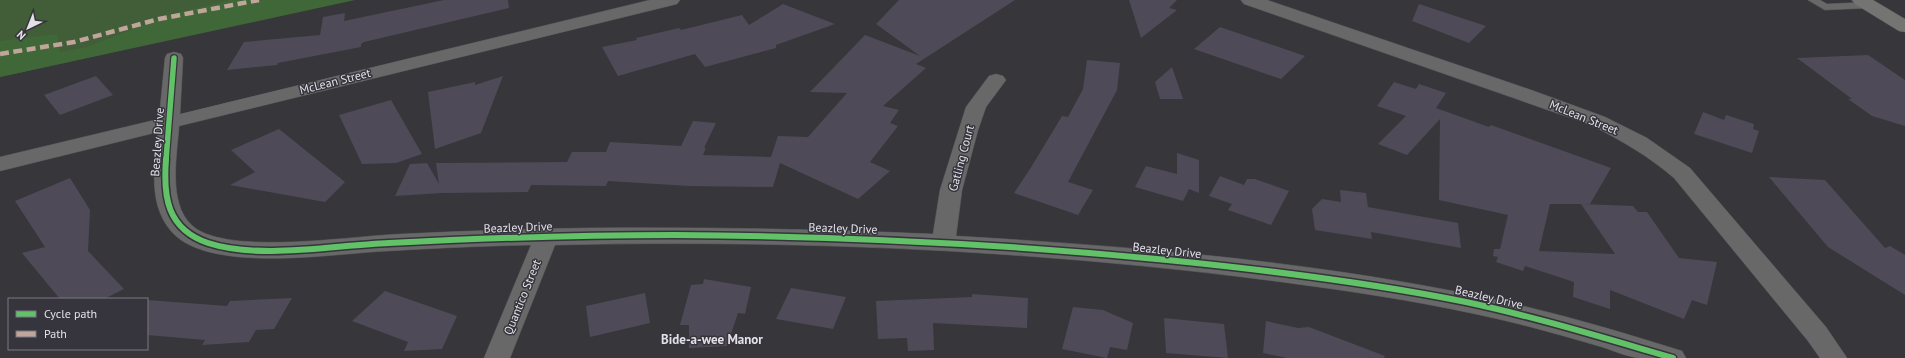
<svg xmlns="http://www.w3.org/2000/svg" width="1905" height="358" font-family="'PT Sans',sans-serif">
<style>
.green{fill:#415e39}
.forest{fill:#406737}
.building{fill:#4f4a57}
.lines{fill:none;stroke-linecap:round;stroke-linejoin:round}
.service-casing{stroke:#535255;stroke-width:1}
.minor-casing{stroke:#535255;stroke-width:1}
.secondary-casing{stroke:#535255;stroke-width:1}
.service{fill:#696868;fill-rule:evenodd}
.minor{fill:#696868;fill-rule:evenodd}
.secondary{fill:#747473;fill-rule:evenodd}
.quiet{stroke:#c0a59a;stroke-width:4.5;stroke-dasharray:9 4.5;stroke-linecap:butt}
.cycleway-far1-casing{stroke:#36343c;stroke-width:8}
.cycleway-casing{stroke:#36343c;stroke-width:9}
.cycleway-far1{stroke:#61c268;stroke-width:5.5}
.cycleway{stroke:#61c268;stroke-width:6}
.labels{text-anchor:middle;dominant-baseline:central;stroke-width:3;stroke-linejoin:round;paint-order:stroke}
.street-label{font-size:12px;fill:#e3e1e7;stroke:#36343c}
.neighbourhood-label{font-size:13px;font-weight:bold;fill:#e3e1e7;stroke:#36343c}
</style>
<rect width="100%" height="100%" fill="#37363a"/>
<polygon class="green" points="0,0 350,0 0,77"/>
<polygon class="forest" points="231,0 355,0 0,77 0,41 57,34 60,52 87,47 172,14"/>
<g class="building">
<polygon points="444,0 508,0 509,8 364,42 361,44 361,47 278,63 277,65 227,70 244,42 320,35 323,17 345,13 344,21"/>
<polygon points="899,0 1015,0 916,64 926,68 883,106 899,110 890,123 898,126 870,162 890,171 858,199 780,163 773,187 689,186 608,181 606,186 531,185 528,192 442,193 395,196 410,164 427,163 439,184 436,163 567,162 572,152 606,152 610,142 681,146 693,121 716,123 704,148 706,148 703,155 771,157 778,136 808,137 847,93 810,92 865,35 920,56 876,24"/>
<polygon points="1129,0 1177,0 1169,8 1177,10 1141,38"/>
<polygon points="783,4 835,24 776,45 776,48 705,67 695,54 618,76 602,47 637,40 636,38 679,28 681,30 742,15 749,25"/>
<polygon points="1419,4 1486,26 1469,43 1412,21"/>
<polygon points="1220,27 1305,56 1281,79 1194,49"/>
<polygon points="1868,55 1905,80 1905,126 1872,116 1848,99 1852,99 1797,58"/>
<polygon points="1087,60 1120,63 1117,90 1068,182 1093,190 1078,215 1014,193 1030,169 1062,116 1068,117 1083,89"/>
<polygon points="1172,67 1183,99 1160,99 1155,82"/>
<polygon points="96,76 113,95 60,115 44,95"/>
<polygon points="503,76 481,133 435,149 428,92 475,82 475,85"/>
<polygon points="1394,82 1416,89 1419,84 1446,93 1436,108 1489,127 1491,125 1611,168 1590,204 1550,204 1539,251 1615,254 1581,204 1633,206 1638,212 1647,212 1679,258 1717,262 1707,305 1692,300 1684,319 1610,290 1610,309 1573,297 1574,282 1525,266 1523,271 1496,262 1498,257 1493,256 1494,249 1500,249 1508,215 1439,200 1440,119 1407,155 1378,144 1406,116 1377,106"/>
<polygon points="391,100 422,154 396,163 362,164 339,115"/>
<polygon points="1703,112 1724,120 1726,115 1754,124 1753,129 1759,131 1752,153 1694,134"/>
<polygon points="279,129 345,182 325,202 230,185 255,172 231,150"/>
<polygon points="1177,153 1199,160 1199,193 1189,189 1183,201 1135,187 1146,166 1177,174"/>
<polygon points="1220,176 1244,185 1247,179 1255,179 1289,191 1271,225 1228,210 1232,204 1209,196"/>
<polygon points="1769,177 1825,180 1885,248 1890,246 1905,255 1905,295 1828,247"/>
<polygon points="70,178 90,210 88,251 124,289 104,299 60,299 22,253 45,247 15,201"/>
<polygon points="1340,190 1366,193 1368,207 1458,223 1461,248 1371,232 1372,239 1315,230 1312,209 1322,199 1341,202"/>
<polygon points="704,279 751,287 745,314 738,313 727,346 689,348 689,325 680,325 691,285 703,284"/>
<polygon points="791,288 846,297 833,329 776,319"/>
<polygon points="385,291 457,316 442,349 404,351 408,342 352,321"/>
<polygon points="645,293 650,323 590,337 586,306"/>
<polygon points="972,294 1028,298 1027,328 933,323 934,350 908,351 907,338 878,339 876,301 972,297"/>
<polygon points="292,298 274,329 256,330 249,342 202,345 205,340 147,335 147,300 227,306 230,301"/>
<polygon points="1073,307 1103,310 1133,323 1127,350 1110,347 1107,358 1062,349"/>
<polygon points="1164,318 1224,324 1228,358 1166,353"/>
<polygon points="1266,321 1298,328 1309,327 1385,356 1384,358 1287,358 1263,353"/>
</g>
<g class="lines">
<g class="service-casing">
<polygon id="service" points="1808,0 1820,0 1827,4 1869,2 1874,5 1869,8 1825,10"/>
</g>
<g class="minor-casing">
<g id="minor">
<path d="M650,0H680L677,4L179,126C177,158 166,210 198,230C239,254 352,236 401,234C463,231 526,229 588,228C703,227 818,229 933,234L940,190L966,107L989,76L996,74L1003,76L1006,80L986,107L978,130L962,190L956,236C1127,246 1300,260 1468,294C1540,308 1612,329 1682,351L1686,358C1671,358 1655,358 1640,358C1628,357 1614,351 1602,347C1574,339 1547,331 1519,324C1458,309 1396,298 1333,289C1076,252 814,239 555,245L510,358H484L531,245C483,246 436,248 388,251C336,253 208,275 171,231C147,203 155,164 158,132L0,171V157L159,119L165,58L167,54L174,52L181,54L183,58L180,114Z"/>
<path d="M1241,0H1267L1534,91L1605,117L1647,138L1690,168L1826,327L1847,358H1820L1808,341L1674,178C1647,155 1622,141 1591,125L1244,4Z"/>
</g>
</g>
<g class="secondary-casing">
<polygon id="secondary" points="1852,0 1873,0 1905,19 1905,32 1899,31 1855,4"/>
</g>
<use href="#service" class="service"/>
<use href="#minor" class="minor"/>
<use href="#secondary" class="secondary"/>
<polyline class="quiet" points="0,54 74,42 159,19 259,0"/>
<g class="cycleway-far1-casing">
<polyline id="cycleway-far1" points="166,160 174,58"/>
</g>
<g class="cycleway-casing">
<path id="cycleway" d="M166,159C163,197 167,229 208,243C260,260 335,245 389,243C485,238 580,235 675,235C840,236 1004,244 1167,260C1267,270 1367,282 1466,302C1536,317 1604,338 1673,358"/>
</g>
<use href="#cycleway-far1" class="cycleway-far1"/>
<use href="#cycleway" class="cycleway"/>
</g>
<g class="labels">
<g class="street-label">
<text transform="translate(335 81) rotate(-14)">McLean Street</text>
<text transform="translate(1584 117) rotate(22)">McLean Street</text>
<text transform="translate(157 142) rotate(-86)">Beazley Drive</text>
<text transform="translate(961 158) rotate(-75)">Gatling Court</text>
<text transform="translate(518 227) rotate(-2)">Beazley Drive</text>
<text transform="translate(843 228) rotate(2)">Beazley Drive</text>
<text transform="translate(1167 250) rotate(6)">Beazley Drive</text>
<text transform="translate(522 297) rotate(-68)">Quantico Street</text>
<text transform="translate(1489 297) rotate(13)">Beazley Drive</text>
</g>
<g class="neighbourhood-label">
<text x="712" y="339">Bide-a-wee Manor</text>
</g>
</g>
<rect x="8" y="298" width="140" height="52" fill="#36343c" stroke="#7b7980"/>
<rect x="16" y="311" width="20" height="6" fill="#61c268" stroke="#7b7980"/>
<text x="44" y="318" font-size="12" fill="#e3e1e7">Cycle path</text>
<rect x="16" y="331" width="20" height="6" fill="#c0a59a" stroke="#7b7980"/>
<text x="44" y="338" font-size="12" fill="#e3e1e7">Path</text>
<g transform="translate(28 28) rotate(223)" stroke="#36343c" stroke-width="3" paint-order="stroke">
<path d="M0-3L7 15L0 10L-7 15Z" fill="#e3e1e7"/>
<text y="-6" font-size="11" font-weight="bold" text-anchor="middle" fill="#e3e1e7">N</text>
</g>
</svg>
